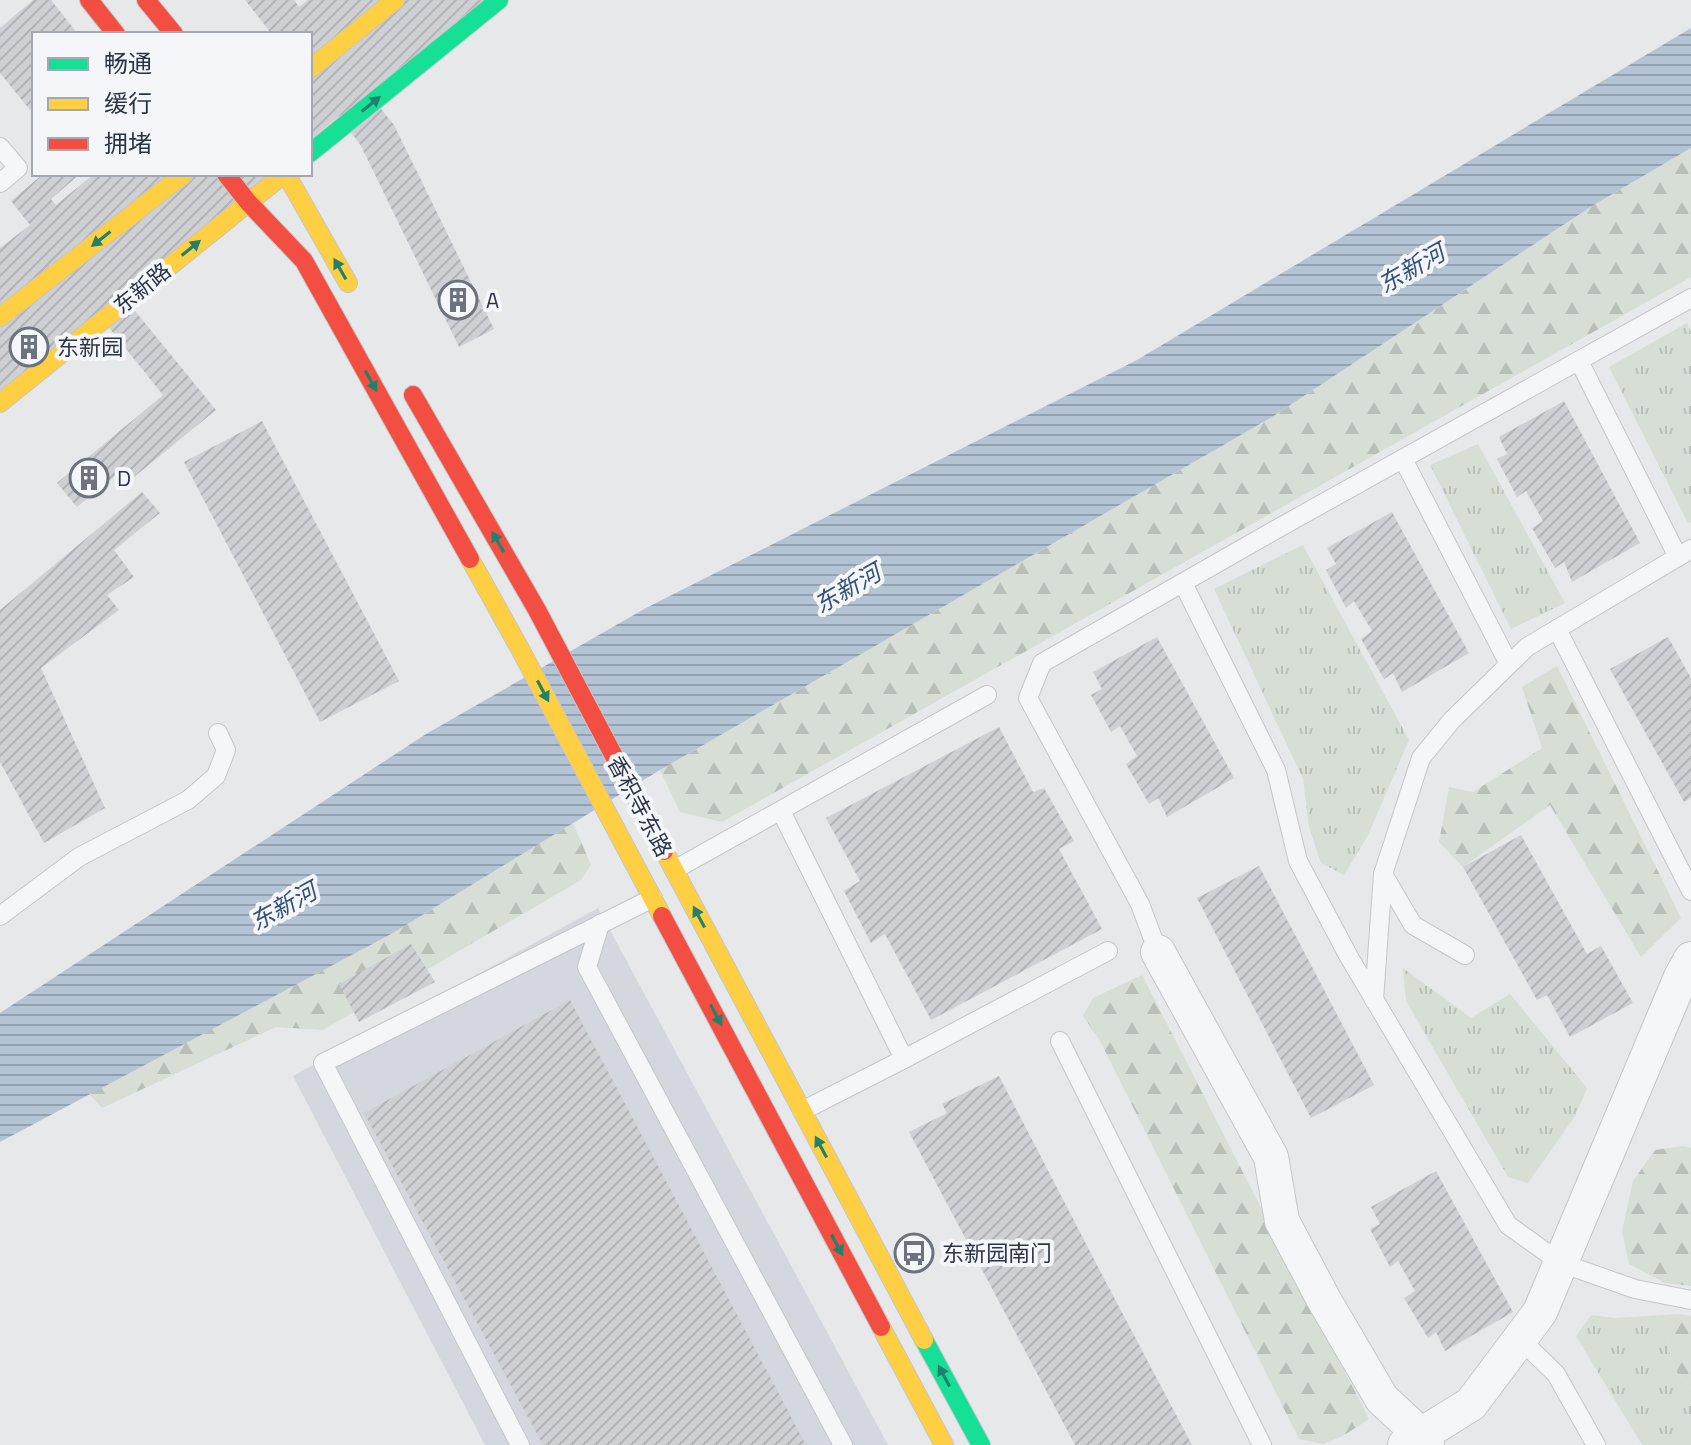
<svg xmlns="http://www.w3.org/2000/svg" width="1691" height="1445" font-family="'Titillium Web','Noto Sans SC',sans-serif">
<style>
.built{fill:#d4d7dd}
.grass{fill:url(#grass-tufts)}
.forest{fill:url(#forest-firs)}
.water{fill:url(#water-rules)}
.building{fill:url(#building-hatch)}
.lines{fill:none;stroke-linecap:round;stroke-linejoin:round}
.lane-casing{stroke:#c4c6c8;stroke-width:20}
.street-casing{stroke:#c4c6c8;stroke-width:36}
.fast-casing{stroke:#c4c6c8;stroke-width:20}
.slow-casing{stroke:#c4c6c8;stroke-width:20}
.jam-casing{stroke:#c4c6c8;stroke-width:20}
.lane{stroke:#f5f6f7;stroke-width:18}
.street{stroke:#f5f6f7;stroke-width:34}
.fast{stroke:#16e098;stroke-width:18}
.slow{stroke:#ffcf43;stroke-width:18}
.jam{stroke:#f24e42;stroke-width:18}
.oneway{fill:#22816a}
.labels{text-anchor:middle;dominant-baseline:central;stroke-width:8;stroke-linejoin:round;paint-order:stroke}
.street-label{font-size:22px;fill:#2b3445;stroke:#f4f6f9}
.poi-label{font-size:22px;fill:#2b3445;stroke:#f4f6f9;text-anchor:start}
.water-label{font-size:24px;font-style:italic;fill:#34527a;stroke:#f4f6f9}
</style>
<defs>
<pattern id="grass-tufts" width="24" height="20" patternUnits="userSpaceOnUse" patternTransform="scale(2)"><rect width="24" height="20" fill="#d6ded6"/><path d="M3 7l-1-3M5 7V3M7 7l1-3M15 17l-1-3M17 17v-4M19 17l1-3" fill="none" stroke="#b8bfb9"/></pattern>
<pattern id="forest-firs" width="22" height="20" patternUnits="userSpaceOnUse" patternTransform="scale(2)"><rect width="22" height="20" fill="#d6ded6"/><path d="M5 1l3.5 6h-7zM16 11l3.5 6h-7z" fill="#b8bfb9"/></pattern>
<pattern id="water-rules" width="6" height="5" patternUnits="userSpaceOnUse" patternTransform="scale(2)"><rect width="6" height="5" fill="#b4c4d5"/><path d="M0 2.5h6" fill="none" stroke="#93a0af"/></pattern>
<pattern id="building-hatch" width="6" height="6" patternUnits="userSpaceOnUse" patternTransform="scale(2)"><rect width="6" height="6" fill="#ced0d3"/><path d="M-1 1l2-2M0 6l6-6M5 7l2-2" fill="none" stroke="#b1b3b6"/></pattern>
</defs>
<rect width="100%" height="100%" fill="#e6e8ea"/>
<polygon class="built" points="598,908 888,1445 485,1445 293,1076"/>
<g class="grass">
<polygon points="1687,323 1691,332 1691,522 1688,523 1609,367"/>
<polygon points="1478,444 1565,603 1511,629 1430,465"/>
<polygon points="1303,545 1409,740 1368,835 1344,875 1321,863 1309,827 1303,779 1214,589"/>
<polygon points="1403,968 1471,1018 1510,994 1587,1088 1575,1116 1528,1183 1508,1177 1406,1001"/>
<polygon points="1680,1314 1666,1331 1673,1368 1691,1388 1691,1445 1642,1445 1576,1336 1591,1315 1615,1318"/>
</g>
<g class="forest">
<polygon points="1691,148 1691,277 722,822 680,812 660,770 1272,417 1592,206"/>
<polygon points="1557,666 1681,918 1641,957 1550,805 1463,867 1439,842 1449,787 1473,792 1542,748 1522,687"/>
<polygon points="573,823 591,865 581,880 323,1030 276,1027 102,1108 89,1094 393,933"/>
<polygon points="1142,975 1369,1419 1343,1436 1323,1444 1299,1439 1100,1041 1083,1016 1093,998"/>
<polygon points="1683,1146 1691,1148 1691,1286 1665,1283 1629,1264 1622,1231 1633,1181 1655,1150"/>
<polygon points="1680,1314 1691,1316 1691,1388 1673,1368 1666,1331"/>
</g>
<polygon class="water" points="1691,28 1691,148 1592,206 1272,417 660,770 393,933 0,1142 0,1013 426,734 646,608 1137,360"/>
<g class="building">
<polygon points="33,0 51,0 78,34 34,34 34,115 0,73 0,28"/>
<polygon points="245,0 294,0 299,7 308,0 489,0 369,94 394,125 494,329 459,347 361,146 339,116 310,140 310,34 268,34 270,32"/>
<polygon points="43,174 80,174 51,199 56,205 94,174 269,174 122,295 216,410 129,481 120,472 77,507 57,483 163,395 98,314 0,407 0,248 30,225 11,201"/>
<polygon points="1564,401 1640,543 1572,582 1564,562 1555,568 1532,528 1543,521 1526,491 1517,497 1497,459 1507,454 1499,437"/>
<polygon points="262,421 399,681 320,722 184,462"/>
<polygon points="142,492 160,513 114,550 134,577 107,595 119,610 41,668 105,808 44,843 0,762 0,610"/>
<polygon points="1392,512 1469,653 1402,692 1393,673 1384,679 1361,639 1372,631 1354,601 1346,608 1326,570 1336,564 1327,548"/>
<polygon points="1157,637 1234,778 1167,817 1158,798 1149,804 1126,764 1137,756 1120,726 1111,732 1091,695 1102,689 1093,672"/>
<polygon points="1668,637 1691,678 1691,798 1684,802 1610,669"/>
<polygon points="999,727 1033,792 1044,788 1074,841 1059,849 1102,929 931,1020 885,934 871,943 844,891 860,881 826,818"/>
<polygon points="1521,835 1587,954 1601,946 1633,1003 1570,1037 1547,995 1537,1000 1463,867"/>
<polygon points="1259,866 1374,1085 1311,1118 1197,898"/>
<polygon points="411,944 435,982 359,1022 339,984"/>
<polygon points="570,1000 806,1445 543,1445 364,1113"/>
<polygon points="999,1076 1098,1267 1192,1445 1075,1445 909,1132 947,1113 942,1104"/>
<polygon points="1436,1171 1513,1312 1445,1351 1436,1332 1428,1338 1404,1298 1415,1291 1398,1261 1390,1267 1370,1229 1380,1224 1371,1207"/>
</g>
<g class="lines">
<g class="lane-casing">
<g id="lane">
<polyline points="0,147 18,168 0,183"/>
<polyline points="1579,361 1678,557"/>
<polyline points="1403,459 1509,664"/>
<polyline points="1183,583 1276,770 1298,861 1349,957 1508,1225 1561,1263 1635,1289 1691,1300"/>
<polyline points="1557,629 1691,891"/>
<polyline points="781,811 904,1059"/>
<polyline points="674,870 987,695"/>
<polyline points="1383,874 1413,925 1465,955"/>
<polyline points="0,916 79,857 188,800 216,776 226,750 218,733"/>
<polyline points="600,924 587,967 843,1445"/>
<polyline points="1158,952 1140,904 1028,698 1042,663 1275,530 1691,298"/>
<polyline points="1374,1000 1383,874 1421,758 1452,720 1527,647 1691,549"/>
<polyline points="1060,1041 1262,1445"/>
<polyline points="802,1111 904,1059 1108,951"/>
<polyline points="1520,1339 1556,1374 1596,1445"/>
<polyline points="520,1445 323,1063 653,898"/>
</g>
</g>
<g class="street-casing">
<g id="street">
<polyline points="1158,952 1271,1157 1282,1221 1324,1300 1382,1399 1422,1436 1427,1445"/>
<polyline points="1405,1445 1471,1404 1540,1312 1681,977 1691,959"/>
</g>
</g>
<g class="fast-casing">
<g id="fast">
<polyline points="310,153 499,0"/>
<polyline points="924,1340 981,1445"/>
</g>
</g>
<g class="slow-casing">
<g id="slow">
<polyline points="310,69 395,0"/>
<polyline points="286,174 348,283"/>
<polyline points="0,317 184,174"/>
<polyline points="0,403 284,174"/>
<polyline points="470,559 519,647 662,916"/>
<polyline points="664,851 924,1340"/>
<polyline points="881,1327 944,1445"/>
</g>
</g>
<g class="jam-casing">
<g id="jam">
<polyline points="89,0 116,34"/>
<polyline points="146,0 174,34"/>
<polyline points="226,174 248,202 304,261 470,559"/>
<polyline points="413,395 537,610 664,851"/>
<polyline points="662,916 881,1327"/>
</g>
</g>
<use href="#lane" class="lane"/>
<use href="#street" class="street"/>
<use href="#fast" class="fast"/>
<use href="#slow" class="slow"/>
<use href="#jam" class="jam"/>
</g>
<defs><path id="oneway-solid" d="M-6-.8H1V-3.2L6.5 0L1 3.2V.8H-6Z" transform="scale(2)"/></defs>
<g class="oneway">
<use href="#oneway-solid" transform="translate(371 104) rotate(-39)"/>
<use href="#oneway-solid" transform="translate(101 239) rotate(142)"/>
<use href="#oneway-solid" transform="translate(191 248) rotate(-39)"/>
<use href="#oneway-solid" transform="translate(340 269) rotate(-120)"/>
<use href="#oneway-solid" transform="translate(371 381) rotate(61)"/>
<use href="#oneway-solid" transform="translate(498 542) rotate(-120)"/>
<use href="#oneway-solid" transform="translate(543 691) rotate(62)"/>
<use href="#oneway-solid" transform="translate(699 917) rotate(-118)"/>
<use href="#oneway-solid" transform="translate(716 1015) rotate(62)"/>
<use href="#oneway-solid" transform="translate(821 1147) rotate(-118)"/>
<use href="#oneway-solid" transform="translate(837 1245) rotate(62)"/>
<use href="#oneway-solid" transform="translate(944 1376) rotate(-118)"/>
</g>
<defs>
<g id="building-ring" transform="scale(2)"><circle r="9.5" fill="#f4f6f9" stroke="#6c737f" stroke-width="1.5"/><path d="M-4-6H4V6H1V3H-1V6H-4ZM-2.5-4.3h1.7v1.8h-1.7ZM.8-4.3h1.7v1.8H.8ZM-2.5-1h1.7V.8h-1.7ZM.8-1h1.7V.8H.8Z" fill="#6c737f"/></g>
<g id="bus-ring" transform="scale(2)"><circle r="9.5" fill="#f4f6f9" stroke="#6c737f" stroke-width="1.5"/><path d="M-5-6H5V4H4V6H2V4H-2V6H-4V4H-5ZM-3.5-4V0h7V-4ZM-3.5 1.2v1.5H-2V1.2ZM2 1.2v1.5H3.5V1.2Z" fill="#6c737f"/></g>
</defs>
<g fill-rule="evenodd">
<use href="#building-ring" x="458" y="300"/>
<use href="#building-ring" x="29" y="347"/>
<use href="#building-ring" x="89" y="478"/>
<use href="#bus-ring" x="914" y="1253"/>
</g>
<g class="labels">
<g class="street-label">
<text transform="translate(142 288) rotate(-39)">东新路</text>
<text transform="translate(640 806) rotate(62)">香积寺东路</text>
</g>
<g class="poi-label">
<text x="486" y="300">A</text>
<text x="57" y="347">东新园</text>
<text x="117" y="478">D</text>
<text x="942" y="1253">东新园南门</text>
</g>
<g class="water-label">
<text transform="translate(1411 268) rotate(-30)">东新河</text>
<text transform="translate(847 588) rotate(-30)">东新河</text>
<text transform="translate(283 906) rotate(-29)">东新河</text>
</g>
</g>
<rect x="32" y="32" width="280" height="144" fill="#f4f6f9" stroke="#a4a8b1" stroke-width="2"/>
<rect x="48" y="58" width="40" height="12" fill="#16e098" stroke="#a4a8b1" stroke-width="2"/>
<text x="104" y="72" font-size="24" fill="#2b3445">畅通</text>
<rect x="48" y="98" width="40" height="12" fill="#ffcf43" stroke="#a4a8b1" stroke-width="2"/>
<text x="104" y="112" font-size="24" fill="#2b3445">缓行</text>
<rect x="48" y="138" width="40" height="12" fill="#f24e42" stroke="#a4a8b1" stroke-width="2"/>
<text x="104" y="152" font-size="24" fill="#2b3445">拥堵</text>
</svg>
